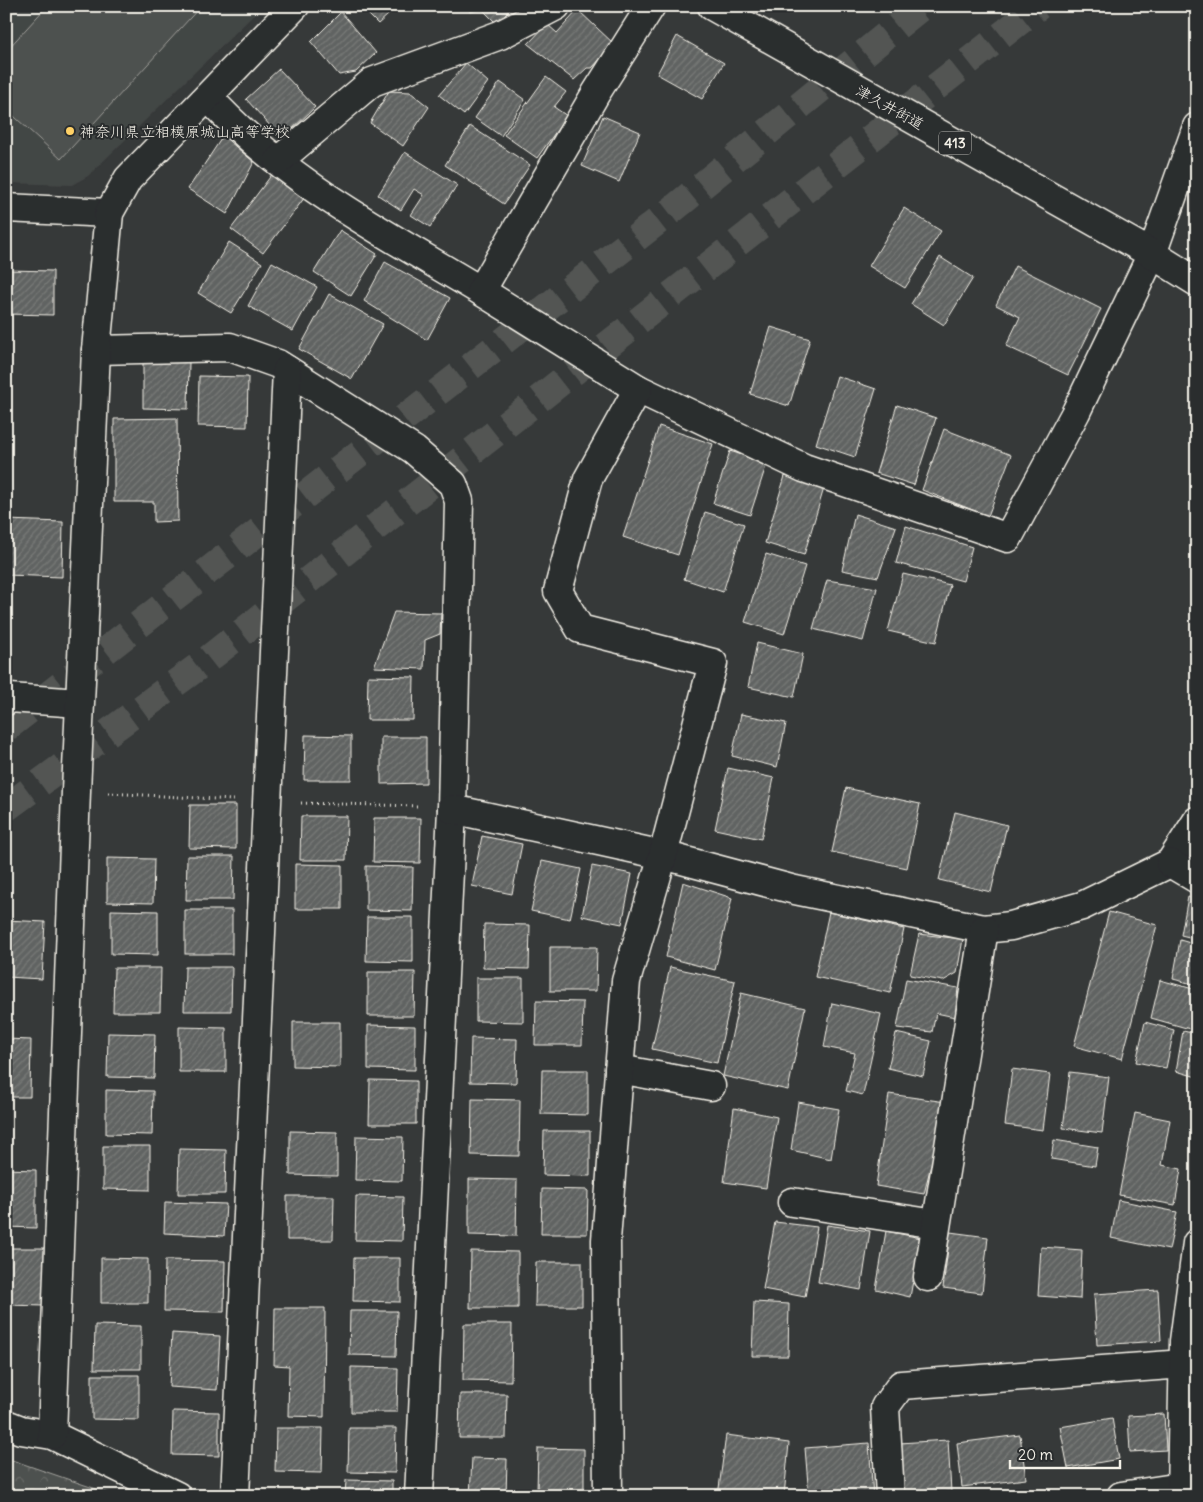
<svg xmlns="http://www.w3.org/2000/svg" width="1203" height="1502" font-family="Delius,'Klee One',sans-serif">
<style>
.built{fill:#434645}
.forest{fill:url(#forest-crowns);stroke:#a1a19c}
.garden{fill:#4e514f;stroke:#a1a19c}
.building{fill:url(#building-hatch);stroke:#f4f1e8}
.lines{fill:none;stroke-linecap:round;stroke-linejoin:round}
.highway-tunnel{stroke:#525553;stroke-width:28;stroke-dasharray:28 14;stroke-linecap:butt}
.minor-casing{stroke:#f4f1e8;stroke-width:31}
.highway-casing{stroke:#f4f1e8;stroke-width:31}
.path{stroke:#f4f1e8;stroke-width:3;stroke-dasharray:1 4;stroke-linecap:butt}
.minor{stroke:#2a2d2e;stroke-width:28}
.highway{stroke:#2a2d2e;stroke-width:28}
.poi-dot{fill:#ffd166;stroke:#2a2d2e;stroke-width:2}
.labels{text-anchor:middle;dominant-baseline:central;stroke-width:4;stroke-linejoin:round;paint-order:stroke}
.shield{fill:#2a2d2e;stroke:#b7b6b0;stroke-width:1}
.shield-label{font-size:14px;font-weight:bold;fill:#f4f1e8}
.street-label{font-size:15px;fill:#f4f1e8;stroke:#2a2d2e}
.poi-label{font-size:15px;fill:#f4f1e8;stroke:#2a2d2e;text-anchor:start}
</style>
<defs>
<pattern id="forest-crowns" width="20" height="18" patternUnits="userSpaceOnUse" patternTransform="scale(1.25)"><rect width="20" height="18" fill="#4e514f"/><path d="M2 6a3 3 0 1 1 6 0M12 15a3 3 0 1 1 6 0" fill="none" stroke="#686a68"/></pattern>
<pattern id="building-hatch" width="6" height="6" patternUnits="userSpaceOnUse" patternTransform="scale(1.25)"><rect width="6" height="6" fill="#616362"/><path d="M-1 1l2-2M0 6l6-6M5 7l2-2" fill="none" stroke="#787a78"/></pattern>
</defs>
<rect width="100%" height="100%" fill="#363939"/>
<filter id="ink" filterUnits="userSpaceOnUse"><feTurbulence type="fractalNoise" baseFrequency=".02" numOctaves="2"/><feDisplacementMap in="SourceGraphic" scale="10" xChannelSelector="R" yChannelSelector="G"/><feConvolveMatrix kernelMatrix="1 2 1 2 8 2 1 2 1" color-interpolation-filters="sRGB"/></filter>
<g filter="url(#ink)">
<polygon class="built" points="6,6 263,6 88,176 72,185 6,183"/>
<polygon class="forest" points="6,1458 108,1493 113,1496 6,1496"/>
<polygon class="garden" points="47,6 201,6 61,159 6,109 6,51"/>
<g class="building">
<polygon points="360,6 398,6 378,24"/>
<polygon points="465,6 513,6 497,24 482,9 470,12"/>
<polygon points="578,10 614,44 592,68 587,68 574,80 528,44 547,24 557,33"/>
<polygon points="341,12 376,53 356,72 339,75 311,42"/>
<polygon points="677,36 724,63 702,99 657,74"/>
<polygon points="466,63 488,82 464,115 439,95"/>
<polygon points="279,69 315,107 282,139 246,99"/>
<polygon points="546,77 566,92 554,107 567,116 537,158 504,135"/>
<polygon points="500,82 525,100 501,136 475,118"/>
<polygon points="389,91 410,92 429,107 403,146 370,123"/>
<polygon points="603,116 640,132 619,182 582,166"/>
<polygon points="470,126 530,165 504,204 445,165"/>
<polygon points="223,136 254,162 227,214 188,189"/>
<polygon points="405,152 457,185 430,227 411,215 424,195 414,189 401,210 378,195"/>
<polygon points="273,173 305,197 263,253 231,229"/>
<polygon points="904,208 941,231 905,288 869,266"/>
<polygon points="340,230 377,254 351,296 314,272"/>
<polygon points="229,242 262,263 231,313 198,293"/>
<polygon points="940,257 973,278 944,325 911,304"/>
<polygon points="272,262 317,287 293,331 248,306"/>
<polygon points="385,262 450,298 427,340 364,301"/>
<polygon points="1015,266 1101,309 1068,375 1006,346 1020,317 996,305"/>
<polygon points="7,270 53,271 53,315 6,314"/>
<polygon points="329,294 383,324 352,379 299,349"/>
<polygon points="771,327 810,339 789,406 750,394"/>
<polygon points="143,361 189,362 188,409 143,408"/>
<polygon points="199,376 248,377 247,427 198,426"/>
<polygon points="837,376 876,389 855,457 816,444"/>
<polygon points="897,405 936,418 914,485 876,473"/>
<polygon points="177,418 178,521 154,522 154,502 114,502 114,419"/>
<polygon points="659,426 713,444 678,555 623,537"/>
<polygon points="944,429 1011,455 988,516 922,490"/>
<polygon points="730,451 767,463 750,515 713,503"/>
<polygon points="785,476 824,488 804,555 765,543"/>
<polygon points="705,512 744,524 723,592 684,579"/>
<polygon points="855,514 896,527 878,577 842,570"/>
<polygon points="6,520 63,522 62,577 6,575"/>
<polygon points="906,526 972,547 963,581 896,563"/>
<polygon points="766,554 805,566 784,634 745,622"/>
<polygon points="903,574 950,585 936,642 888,631"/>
<polygon points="827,580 877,588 863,641 813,629"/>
<polygon points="394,612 441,613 440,634 425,640 424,669 374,667"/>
<polygon points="757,643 803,654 794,697 748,687"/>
<polygon points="368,676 414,677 413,720 367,720"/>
<polygon points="741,714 786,723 777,767 732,756"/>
<polygon points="305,735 351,736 351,780 304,780"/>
<polygon points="381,737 426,737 426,783 381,784"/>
<polygon points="728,768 774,778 761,839 715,829"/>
<polygon points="846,788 920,804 907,868 832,852"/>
<polygon points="190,805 236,805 236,849 189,848"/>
<polygon points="955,812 1007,825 991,892 939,880"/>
<polygon points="301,816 347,816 346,860 300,860"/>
<polygon points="374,818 421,818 420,863 373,862"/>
<polygon points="482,836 522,844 512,894 472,886"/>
<polygon points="187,856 234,856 233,900 186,900"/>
<polygon points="107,858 154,859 153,903 107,902"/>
<polygon points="542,861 581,869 570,919 531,911"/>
<polygon points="295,864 342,865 342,909 295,909"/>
<polygon points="366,866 413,867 412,911 366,910"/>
<polygon points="592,866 632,874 622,924 582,916"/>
<polygon points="683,882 732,898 715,970 666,957"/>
<polygon points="1188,897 1197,899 1197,939 1181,935"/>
<polygon points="111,910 158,911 158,955 111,954"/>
<rect x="185" y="910" width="47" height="44"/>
<polygon points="829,912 904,929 890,993 815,977"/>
<polygon points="1109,912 1157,925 1122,1059 1074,1046"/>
<polygon points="367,917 413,917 413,962 366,961"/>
<polygon points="6,920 45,922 42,979 6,977"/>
<polygon points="484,924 530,925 529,969 483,968"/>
<polygon points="919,934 963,939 957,973 943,981 910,975"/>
<polygon points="1180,940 1197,945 1197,985 1173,979"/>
<polygon points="550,947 597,947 596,991 550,991"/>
<polygon points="185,967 232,967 231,1011 184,1011"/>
<polygon points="670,967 735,981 717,1063 652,1049"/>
<polygon points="114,968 161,968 160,1012 113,1012"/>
<polygon points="368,972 415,972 414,1016 368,1016"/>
<polygon points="476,978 523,978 523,1022 476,1021"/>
<polygon points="906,979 958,988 955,1017 936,1013 932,1032 897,1028"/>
<polygon points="1160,980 1197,990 1197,1031 1151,1018"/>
<polygon points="741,993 805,1008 788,1090 723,1076"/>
<polygon points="536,1001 583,1002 582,1045 535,1045"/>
<polygon points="832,1003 881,1014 863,1095 846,1091 855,1053 824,1047"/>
<polygon points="293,1022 340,1022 340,1067 293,1066"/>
<polygon points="1145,1022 1174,1030 1166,1068 1136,1062"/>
<polygon points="368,1025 415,1026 415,1070 368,1069"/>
<polygon points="179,1027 226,1028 226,1072 179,1072"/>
<polygon points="1183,1031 1197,1034 1197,1077 1176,1071"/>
<polygon points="108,1033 155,1034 154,1078 107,1077"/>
<polygon points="896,1033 931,1041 923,1076 888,1068"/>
<polygon points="471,1038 517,1039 516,1083 470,1082"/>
<polygon points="6,1039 31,1040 30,1097 6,1097"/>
<polygon points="1012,1069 1050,1074 1043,1130 1005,1125"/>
<polygon points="542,1070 588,1070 588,1115 541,1114"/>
<polygon points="1070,1072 1109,1077 1102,1133 1063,1128"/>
<polygon points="370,1080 416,1081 416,1124 369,1124"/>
<polygon points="106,1090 153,1091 152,1135 106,1134"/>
<polygon points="889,1094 946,1102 924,1194 876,1186"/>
<polygon points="472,1099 520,1100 519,1156 471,1155"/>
<polygon points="798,1102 839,1109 831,1159 791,1150"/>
<polygon points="734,1108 777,1117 766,1188 724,1182"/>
<polygon points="1135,1113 1170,1120 1162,1165 1181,1169 1175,1205 1119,1195"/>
<polygon points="290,1131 337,1132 337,1176 290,1175"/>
<polygon points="544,1131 590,1131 590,1176 543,1175"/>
<polygon points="356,1136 403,1137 402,1181 355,1180"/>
<polygon points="1054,1140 1098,1147 1095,1166 1051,1159"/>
<polygon points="103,1146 150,1146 150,1190 103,1189"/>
<polygon points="179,1149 226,1150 225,1194 178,1194"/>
<polygon points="6,1169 36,1170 36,1228 6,1227"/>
<polygon points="469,1179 517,1180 516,1236 469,1235"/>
<polygon points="542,1189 588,1190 587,1234 541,1234"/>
<polygon points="287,1196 334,1196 333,1240 287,1240"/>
<polygon points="356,1196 403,1197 402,1241 355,1240"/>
<polygon points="1118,1200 1177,1212 1169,1250 1111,1238"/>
<polygon points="165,1202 226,1204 224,1236 164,1233"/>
<polygon points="775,1222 817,1227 805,1297 763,1289"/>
<polygon points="827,1225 870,1231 861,1290 818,1282"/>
<polygon points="886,1231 921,1238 910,1297 876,1289"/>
<polygon points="950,1232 988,1237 982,1293 943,1288"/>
<polygon points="1041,1247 1082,1250 1080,1299 1038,1296"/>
<polygon points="7,1248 45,1248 44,1306 6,1305"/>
<polygon points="471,1251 518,1252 518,1308 470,1308"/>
<polygon points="101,1258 148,1259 148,1303 101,1303"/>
<polygon points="354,1258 400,1258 400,1302 353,1301"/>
<polygon points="165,1260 225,1261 224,1312 164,1311"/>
<polygon points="536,1262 582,1262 582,1306 535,1306"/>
<polygon points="1158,1290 1161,1341 1097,1345 1094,1294"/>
<polygon points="754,1302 789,1304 788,1356 752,1356"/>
<polygon points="275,1308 325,1308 324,1417 288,1416 289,1366 274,1365"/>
<polygon points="350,1311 397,1311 396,1356 349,1355"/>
<polygon points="464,1324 512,1324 511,1381 463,1380"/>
<polygon points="95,1325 141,1326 141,1369 94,1369"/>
<polygon points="172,1333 220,1336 217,1390 169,1387"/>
<polygon points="351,1367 398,1368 397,1412 351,1412"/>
<polygon points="92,1375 139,1375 139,1420 92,1419"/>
<polygon points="460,1394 507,1394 506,1438 459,1438"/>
<polygon points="173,1411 219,1412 219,1456 172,1455"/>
<polygon points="1164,1414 1166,1450 1130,1452 1128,1416"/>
<polygon points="1112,1418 1119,1459 1068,1468 1060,1427"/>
<polygon points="276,1428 323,1428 322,1473 275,1472"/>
<polygon points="349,1428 396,1428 395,1473 348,1472"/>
<polygon points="726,1435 789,1443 784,1496 718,1496"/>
<polygon points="1020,1435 1026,1479 962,1487 957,1443"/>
<polygon points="948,1440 951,1492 902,1496 899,1443"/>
<polygon points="869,1443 873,1496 809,1496 805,1448"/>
<polygon points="538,1448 584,1449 584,1493 537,1492"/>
<polygon points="472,1458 507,1459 506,1496 470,1496"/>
<polygon points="346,1480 392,1481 392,1496 345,1496"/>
</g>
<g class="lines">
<g class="highway-tunnel">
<polyline points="6,728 672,210 922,6"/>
<polyline points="6,808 203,663 1039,6"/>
</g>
<g class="minor-casing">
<g id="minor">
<path d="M208,97C284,181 385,233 481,291"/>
<polyline points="278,161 372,82 500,35 556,6"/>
<polyline points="6,208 109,213"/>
<polyline points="96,350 230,347 278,364 414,450 453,484 459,501 452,809 419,1496"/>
<polyline points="638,389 804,468 1008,538 1076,412 1152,254 1197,127"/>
<polyline points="6,701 10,698 79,703"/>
<polyline points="452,809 663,855 795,890 984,929 1011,926 1082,906 1170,863 1197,821"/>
<polyline points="1170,863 1197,879"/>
<polyline points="619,1069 711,1086"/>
<polyline points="792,1202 936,1224"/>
<polyline points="928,1277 984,929"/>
<polyline points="6,1424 21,1430 52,1435 177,1496"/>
<polyline points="52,1435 76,791 96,350 109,213 128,179 295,6"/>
<polyline points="235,1496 287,370"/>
<polyline points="608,1496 606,1240 626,981 663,855 713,663 580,629 558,591 588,479 638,389 481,291 596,93 651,6"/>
<polyline points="890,1496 885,1407 901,1385 1184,1364"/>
<polyline points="1121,1496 1181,1487"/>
<polyline points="1181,1496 1184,1341 1197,1243"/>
</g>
</g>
<g class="highway-casing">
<polyline id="highway" points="712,6 1152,254 1197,282"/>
</g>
<g class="path">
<polyline points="108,793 234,800"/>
<polyline points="301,803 419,806"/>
</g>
<use href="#minor" class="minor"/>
<use href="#highway" class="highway"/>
</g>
</g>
<circle class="poi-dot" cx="70" cy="131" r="5"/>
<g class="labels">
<rect class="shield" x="939" y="131.5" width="32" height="23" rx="4"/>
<g class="shield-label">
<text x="955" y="143">413</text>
</g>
<g class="street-label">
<text transform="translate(890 107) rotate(29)">津久井街道</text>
</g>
<g class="poi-label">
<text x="80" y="131">神奈川県立相模原城山高等学校</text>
</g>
</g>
<rect width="1203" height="1502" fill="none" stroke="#2a2d2e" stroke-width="25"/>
<rect x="12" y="12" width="1178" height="1477" fill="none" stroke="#f4f1e8" stroke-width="2" filter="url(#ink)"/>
<path d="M1010 1460v8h110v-8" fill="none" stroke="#f4f1e8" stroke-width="2.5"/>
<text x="1018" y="1460" font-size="15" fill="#f4f1e8" stroke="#2a2d2e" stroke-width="4" paint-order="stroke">20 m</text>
</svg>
